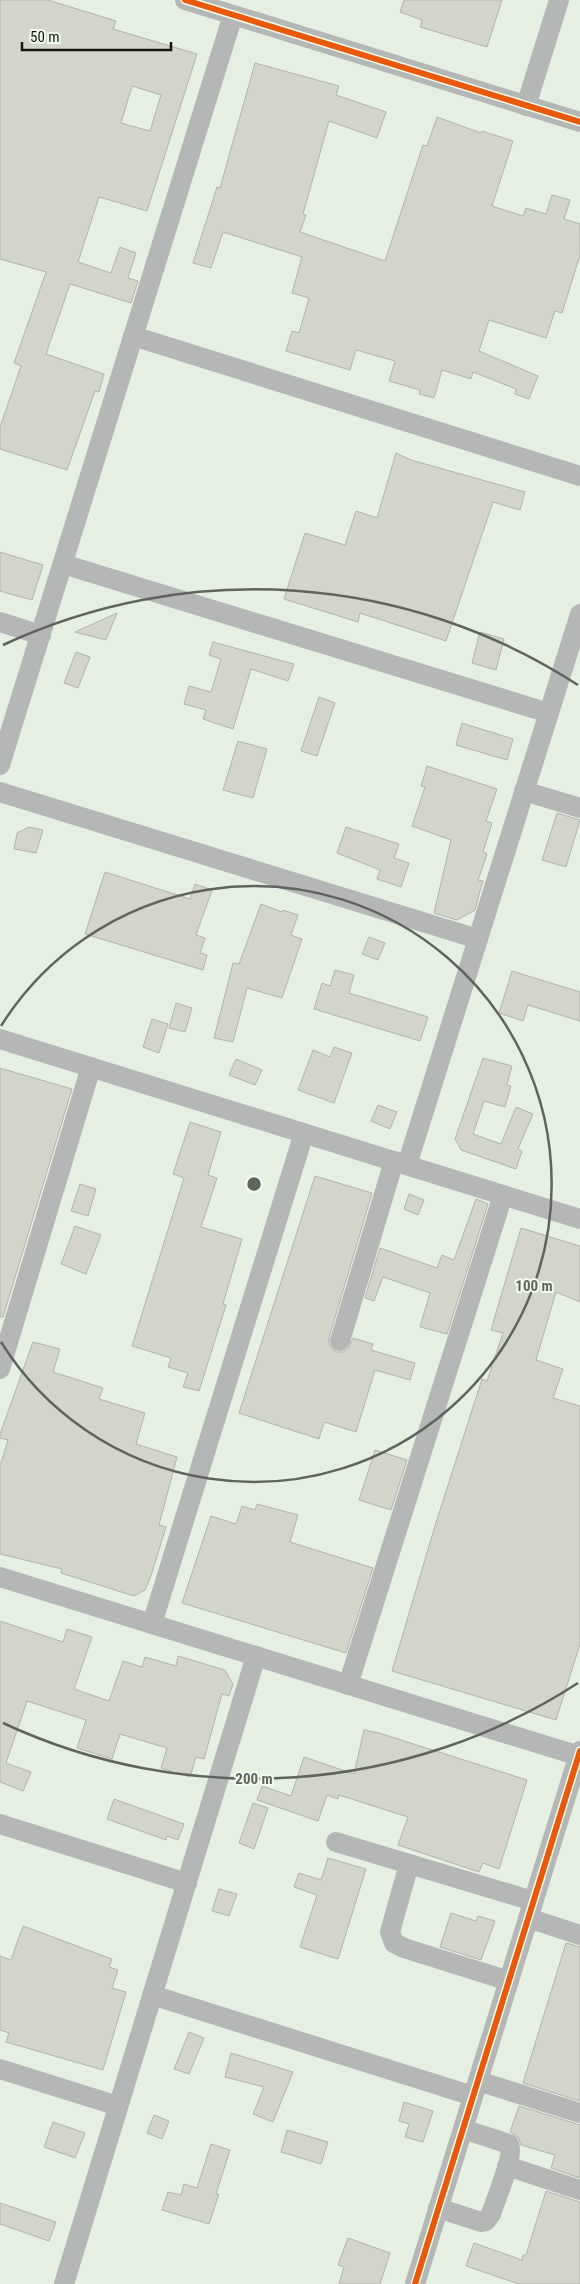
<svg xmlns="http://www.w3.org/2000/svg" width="580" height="2284" font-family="'Roboto Condensed',sans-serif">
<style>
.built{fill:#e6f0e2}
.building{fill:#d4d5ca;stroke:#b1b3ae;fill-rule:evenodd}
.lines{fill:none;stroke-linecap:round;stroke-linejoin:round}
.minor{stroke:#b4b7b5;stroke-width:20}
.cycleway-casing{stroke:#f2fcee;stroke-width:9}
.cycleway{stroke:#e8590c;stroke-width:6}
.ring{fill:none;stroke:#60645f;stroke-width:2.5}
.centre{fill:#60645f;stroke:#f2fcee;stroke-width:2.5}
.ring-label{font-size:15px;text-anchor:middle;font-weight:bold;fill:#60645f;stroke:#f2fcee;stroke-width:4;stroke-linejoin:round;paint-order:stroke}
</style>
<rect width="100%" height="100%" fill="#f3f8f2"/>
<rect class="built" x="0" y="0" width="580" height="2284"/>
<g class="building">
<path d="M0,0H48L116,21L113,29L197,54L147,211L99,197L78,262L111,273L120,247L136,253L128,278L138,281L131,303L70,284L46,354L104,374L99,392L95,391L67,470L0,449V427L21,366L14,363L46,272L0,259ZM132,86L161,95L150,131L121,123Z"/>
<polygon points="404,0 502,0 487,47 420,27 422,20 400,12"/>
<polygon points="255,63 339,86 336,95 386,112 377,138 329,121 303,214 306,215 300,232 385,261 423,145 427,146 437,117 481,133 482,131 513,141 492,206 523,216 526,208 546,214 552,195 570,200 564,219 580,224 580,255 562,313 555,311 546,338 489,320 479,351 538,376 529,399 515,394 516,389 473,372 471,379 442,370 434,398 419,394 420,390 389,381 395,361 356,350 350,370 286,351 292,331 299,333 309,298 292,293 302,257 223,232 211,268 193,263 217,187 220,188"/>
<polygon points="396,453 411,460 525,492 520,510 493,502 446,641 360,613 358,622 284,599 305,533 345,545 356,511 377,518"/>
<polygon points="0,552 43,565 32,600 0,591"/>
<polygon points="117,613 106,640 75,632"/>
<polygon points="480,632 504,639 496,670 472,663"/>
<polygon points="213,642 294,664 288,681 251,669 233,729 203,719 206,710 184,704 189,686 211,692 221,659 209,655"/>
<polygon points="76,652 90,657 78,688 64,683"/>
<polygon points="319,697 335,703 317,756 301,751"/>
<polygon points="462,723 513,739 507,760 456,745"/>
<polygon points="238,741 267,749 253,798 223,790"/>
<polygon points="427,766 497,789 486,821 492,823 483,852 487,854 478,880 483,881 480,891 475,910 457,920 434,913 451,840 412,826 425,787 421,786"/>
<polygon points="557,813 580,820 566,867 542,860"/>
<polygon points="29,827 43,830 36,853 14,849 17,833"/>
<polygon points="346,827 399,844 394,858 409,863 401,887 377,879 380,870 337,853"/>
<polygon points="105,872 190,899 195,884 212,890 196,935 205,938 200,953 207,955 203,970 85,934"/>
<polygon points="261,904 282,912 283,910 298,915 291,935 302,939 282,998 247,988 233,1042 214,1038 233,963 239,964"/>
<polygon points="369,937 385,943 378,960 362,954"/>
<polygon points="335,970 354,975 349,993 428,1017 420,1041 314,1009 322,983 330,986"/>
<polygon points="512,971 580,992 580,1021 528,1005 523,1021 499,1013"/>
<polygon points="176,1003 192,1008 185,1032 169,1028"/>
<polygon points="152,1019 168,1024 159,1053 143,1047"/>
<polygon points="334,1047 352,1053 334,1103 298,1090 313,1050 330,1057"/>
<polygon points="483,1058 512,1066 507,1085 511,1086 505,1107 484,1101 473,1134 501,1144 516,1107 533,1114 518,1149 522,1151 516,1169 461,1150 455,1139"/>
<polygon points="236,1059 262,1070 255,1085 229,1075"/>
<polygon points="0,1068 72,1089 3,1317 0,1317"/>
<polygon points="378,1105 397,1112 390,1129 371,1121"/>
<polygon points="190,1122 221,1132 208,1175 217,1178 201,1227 242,1239 223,1304 226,1305 199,1391 183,1387 188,1373 168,1367 171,1358 132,1346 184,1178 173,1174"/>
<polygon points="315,1176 372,1193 329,1338 329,1344 336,1352 343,1352 348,1349 353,1338 373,1344 371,1350 415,1363 410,1380 375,1370 356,1432 324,1422 319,1439 239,1413"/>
<polygon points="80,1184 96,1189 88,1216 71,1211"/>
<polygon points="409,1194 424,1200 418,1215 404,1209"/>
<polygon points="476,1199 488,1204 447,1334 420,1327 430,1293 383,1277 374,1301 365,1298 380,1248 437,1268 442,1255 454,1260"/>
<polygon points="75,1226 101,1235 86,1274 61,1264"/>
<polygon points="521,1228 580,1246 580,1302 556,1292 536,1360 563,1369 553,1398 580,1406 580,1644 556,1720 392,1671 434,1529 482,1379 487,1381 503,1333 491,1330"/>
<polygon points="33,1342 60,1349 53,1372 103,1388 99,1399 145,1413 136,1444 177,1457 159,1525 166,1527 151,1576 145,1590 134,1596 61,1573 62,1569 0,1554 0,1466 8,1440 0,1438 0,1434"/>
<polygon points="375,1450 407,1460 391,1510 359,1500"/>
<polygon points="257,1504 298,1515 290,1542 373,1568 346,1653 182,1603 211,1516 236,1524 242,1506 255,1510"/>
<polygon points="0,1621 63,1642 67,1629 92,1637 74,1689 109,1701 123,1661 142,1667 145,1657 176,1666 178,1656 225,1670 233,1684 229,1696 222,1694 204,1759 196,1757 190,1777 161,1768 167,1748 120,1734 112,1759 77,1748 86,1720 27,1701 6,1763 31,1772 23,1791 0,1782"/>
<polygon points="364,1730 379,1733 527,1780 499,1869 483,1863 479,1872 398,1845 408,1817 339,1795 338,1799 327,1795 318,1821 257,1800 262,1786 291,1796 304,1757 354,1774"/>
<polygon points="114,1799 184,1824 178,1840 167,1836 166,1840 107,1819"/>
<polygon points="253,1803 268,1808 254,1849 239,1843"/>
<polygon points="328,1858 366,1869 338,1959 300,1947 317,1895 294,1887 299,1873 321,1880"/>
<polygon points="219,1889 237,1894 229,1916 212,1911"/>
<polygon points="451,1913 476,1921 478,1916 495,1921 481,1960 440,1947"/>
<polygon points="23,1926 112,1959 109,1967 118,1970 112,1988 126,1992 103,2070 6,2042 9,2033 0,2030 0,1956 11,1960"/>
<polygon points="566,1943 580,1947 580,2101 523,2083"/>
<polygon points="189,2032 204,2038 189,2074 174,2069"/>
<polygon points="231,2053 293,2072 273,2122 253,2114 264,2087 225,2077"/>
<polygon points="404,2102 433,2111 423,2142 405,2137 409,2124 399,2121"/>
<polygon points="519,2106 580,2125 580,2178 551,2168 555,2155 521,2145 518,2137 510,2132"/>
<polygon points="154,2115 169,2121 162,2139 147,2133"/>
<polygon points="53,2122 85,2133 75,2158 44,2147"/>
<polygon points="287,2130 328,2142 321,2164 281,2152"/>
<polygon points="211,2144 230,2150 216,2194 219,2194 209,2224 162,2210 168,2192 181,2195 184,2184 197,2188"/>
<polygon points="546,2191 580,2202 580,2284 519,2284 466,2266 474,2243 522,2260 523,2255 526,2255"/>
<polygon points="0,2203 56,2222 49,2241 0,2224"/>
<polygon points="348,2238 390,2253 380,2284 339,2284 344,2267 338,2265"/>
</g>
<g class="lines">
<g class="minor">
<polyline points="185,0 580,122"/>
<polyline points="526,106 559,0"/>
<polyline points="133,336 580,476"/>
<polyline points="63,564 549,713"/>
<polyline points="0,622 41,635"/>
<polyline points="0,765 233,15"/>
<polyline points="524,791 580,808"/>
<polyline points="0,792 478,939"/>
<polyline points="0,1039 580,1219"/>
<polyline points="407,1165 580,614"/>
<polyline points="340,1341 394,1161"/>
<polyline points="0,1369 91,1067"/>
<polyline points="0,1577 579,1756"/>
<polyline points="152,1624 304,1133"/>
<polyline points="348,1685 503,1195"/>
<polyline points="0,1824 187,1883"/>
<polyline points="336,1842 533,1901"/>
<polyline points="409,1864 390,1932 394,1943 404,1948 509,1981"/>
<polyline points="528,1918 580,1935"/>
<polyline points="152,1995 473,2096"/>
<polyline points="0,2069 118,2106"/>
<polyline points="478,2081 580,2113"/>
<polyline points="507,2166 580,2190"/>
<path d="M438,2208L481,2222L486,2221L491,2214C495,2201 515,2155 509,2144L463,2129"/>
<polyline points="64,2284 256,1656"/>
<polyline points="415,2284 580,1751"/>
</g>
<g class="cycleway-casing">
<g id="cycleway">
<polyline points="185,0 580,122"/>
<polyline points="415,2284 580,1751"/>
</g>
</g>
<use href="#cycleway" class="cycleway"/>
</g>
<g class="ring">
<path d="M1 1026A298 298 0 1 1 1 1342"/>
<path d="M578 1683A595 595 0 0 1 3 1723M3 645A595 595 0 0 1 578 685"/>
</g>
<circle cx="254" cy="1184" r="8" class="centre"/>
<g class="ring-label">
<text x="534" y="1291">100 m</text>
<text x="254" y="1784">200 m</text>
</g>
<path d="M22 42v8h149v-8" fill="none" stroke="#111510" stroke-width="2.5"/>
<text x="30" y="42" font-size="15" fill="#111510" stroke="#f2fcee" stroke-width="4" paint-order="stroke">50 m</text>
</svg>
